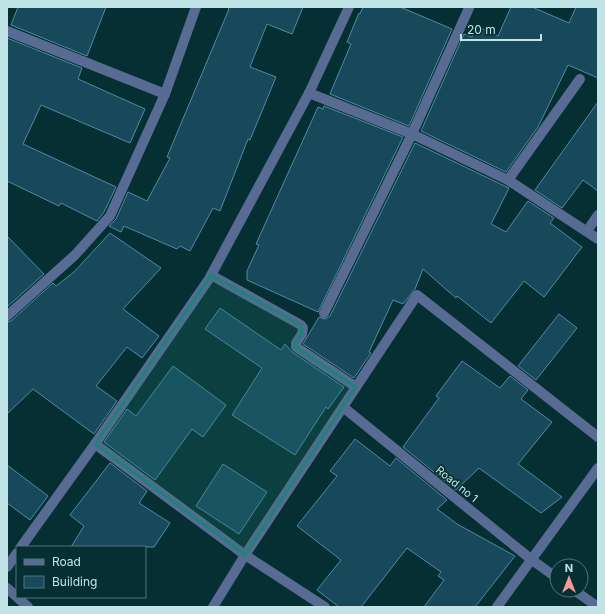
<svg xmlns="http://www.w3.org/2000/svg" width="605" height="614" font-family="Inter,sans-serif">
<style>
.building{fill:#18495a;stroke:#4d8ca4}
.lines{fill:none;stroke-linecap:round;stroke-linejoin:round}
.minor{stroke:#586b92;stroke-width:10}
.marked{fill:#21817a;fill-opacity:0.2;stroke:#21817a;stroke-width:3;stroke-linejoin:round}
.labels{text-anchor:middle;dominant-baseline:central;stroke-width:3.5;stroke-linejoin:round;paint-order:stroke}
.street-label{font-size:11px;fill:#c1e4e7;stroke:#052f33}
</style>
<rect width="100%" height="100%" fill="#052f33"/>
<g class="building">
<polygon points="18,7 106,7 87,56 11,25"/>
<polygon points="227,7 303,7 292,34 267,24 250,67 276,77 250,140 248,139 220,211 213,208 190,251 180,246 177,249 124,226 121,232 109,226 116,219 128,192 147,201 170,158 167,157 229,9"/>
<polygon points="363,7 400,7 452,29 409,126 330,94 351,44 347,42 359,13 360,14"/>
<polygon points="511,7 532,7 569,23 576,7 598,7 598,78 568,65 538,127 506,172 421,131 464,34 472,37 477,26 498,36"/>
<polygon points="7,38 82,68 78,79 145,109 130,143 41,105 23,144 116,187 104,212 97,221 61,203 59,206 7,181"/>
<polygon points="598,102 598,191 583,180 562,208 535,190"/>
<polygon points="324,106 403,137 318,312 247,280 247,271 259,245 256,244 318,107 323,109"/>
<polygon points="415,143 509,188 491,224 506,232 528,201 554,218 550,223 582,247 544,297 524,281 491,323 457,296 456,298 423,269 415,289 403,304 393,300 369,352 371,353 354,378 303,344 319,317 325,319 330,316"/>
<polygon points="110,233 161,268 123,309 159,336 142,358 127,347 96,386 117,401 94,434 33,389 7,414 7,322 11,321 53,283 56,286 74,272"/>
<polygon points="7,236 44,274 7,307"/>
<polygon points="220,308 281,350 285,344 292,352 344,387 328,409 326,407 295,455 232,415 262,368 205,329"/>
<polygon points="559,314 577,328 536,380 518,366"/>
<polygon points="462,361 500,388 510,376 528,390 521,399 552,422 518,464 562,497 541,513 479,468 456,490 403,447 439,398 436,396"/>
<polygon points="173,366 226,405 203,437 192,429 155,480 104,442 127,409 136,416"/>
<polygon points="355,439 390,466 396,458 447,500 437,509 457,524 515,556 475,607 424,607 444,580 438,576 441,572 407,548 361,607 339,607 317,590 341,560 297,526 337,476 330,471"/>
<polygon points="110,463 147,491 139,503 170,523 154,547 71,547 84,526 70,515"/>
<polygon points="223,464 267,492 239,534 196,506"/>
<polygon points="7,465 48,496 30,520 7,503"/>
</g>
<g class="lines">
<g class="minor">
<polyline points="7,31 165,94"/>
<polyline points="309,93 412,134 508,180 598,239"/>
<polyline points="508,180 580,79"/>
<polyline points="587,231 598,215"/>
<polyline points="211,275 301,325 303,328 302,334 296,343 296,347 356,387"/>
<polyline points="324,313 412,134 469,8"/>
<polyline points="7,316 75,255 110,216 165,94 196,7"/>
<polyline points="343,407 532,560 557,578"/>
<polyline points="95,444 245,555 325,607"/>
<polyline points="21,547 95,444 209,279 309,93 349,7"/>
<polyline points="7,567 17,553"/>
<polyline points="7,588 28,607"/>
<polyline points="574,590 598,607"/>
<polyline points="213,607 245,555 417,295 598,437"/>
<polyline points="497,607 598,468"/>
</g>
</g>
<path class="marked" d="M211,275L301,325L302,334L294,346L356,387L245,555L95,444Z"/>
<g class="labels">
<g class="street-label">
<text transform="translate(457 484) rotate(39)">Road no 1</text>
</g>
</g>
<rect width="605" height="614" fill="none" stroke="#c1e4e7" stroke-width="16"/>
<rect x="16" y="546" width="130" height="52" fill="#052f33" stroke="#50777b"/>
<rect x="24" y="559" width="20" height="6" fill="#586b92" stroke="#50777b"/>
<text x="52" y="566" font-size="12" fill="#c1e4e7">Road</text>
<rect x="24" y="576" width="20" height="12" fill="#18495a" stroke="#50777b"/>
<text x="52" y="586" font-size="12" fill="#c1e4e7">Building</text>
<g transform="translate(569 578)"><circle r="19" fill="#052f33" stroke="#50777b"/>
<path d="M0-3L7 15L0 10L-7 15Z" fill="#f59c96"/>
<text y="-6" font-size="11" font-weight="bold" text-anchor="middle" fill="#c1e4e7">N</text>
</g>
<path d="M461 34v6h80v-6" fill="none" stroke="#c1e4e7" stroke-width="2"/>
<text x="467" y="34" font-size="12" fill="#c1e4e7" stroke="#052f33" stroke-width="3" paint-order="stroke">20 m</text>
</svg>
